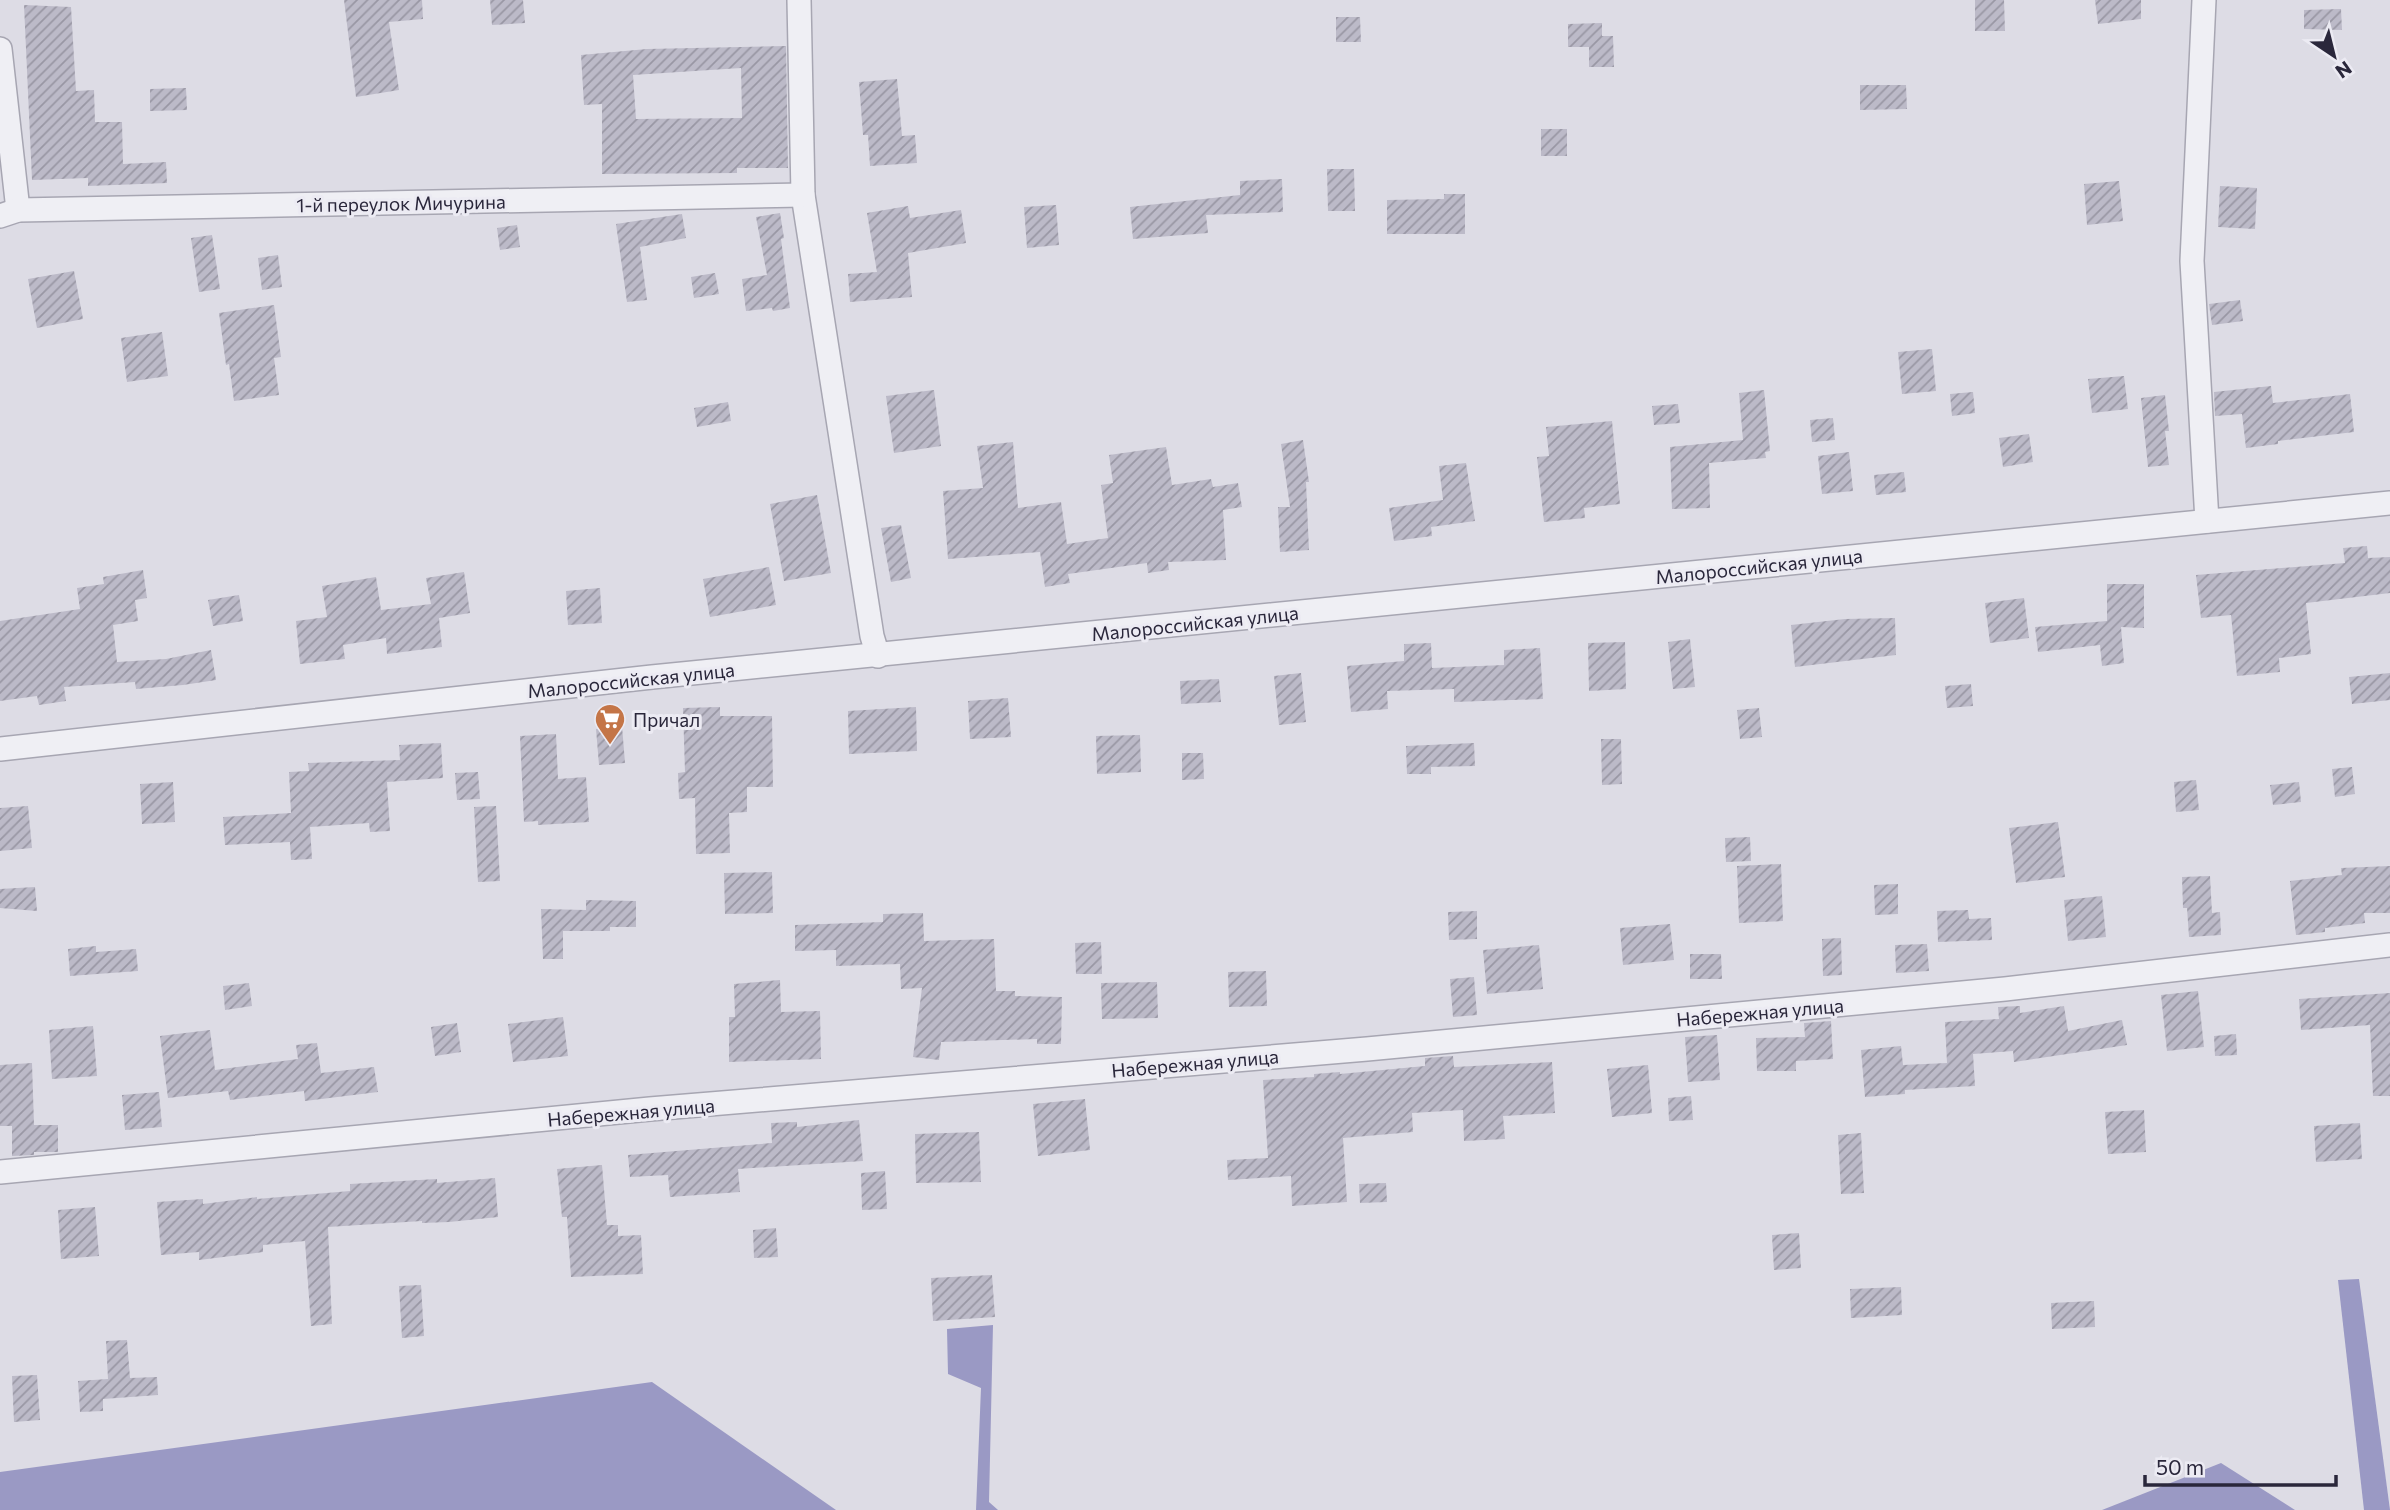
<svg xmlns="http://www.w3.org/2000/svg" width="2390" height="1510" font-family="Commissioner,sans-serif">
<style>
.water{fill:#9a99c4}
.building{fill:url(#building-hatch);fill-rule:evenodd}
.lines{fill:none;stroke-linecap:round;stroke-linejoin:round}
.minor-casing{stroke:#a7a6b2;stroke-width:26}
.minor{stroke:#efeff4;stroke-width:23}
.labels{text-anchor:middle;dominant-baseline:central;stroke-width:6;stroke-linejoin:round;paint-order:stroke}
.street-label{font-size:19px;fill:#2a273b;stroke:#ecebf3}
.poi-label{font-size:19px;fill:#2a273b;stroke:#ecebf3;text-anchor:start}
</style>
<defs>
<pattern id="building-hatch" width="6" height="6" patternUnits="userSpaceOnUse" patternTransform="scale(1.75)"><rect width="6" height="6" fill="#bcbac8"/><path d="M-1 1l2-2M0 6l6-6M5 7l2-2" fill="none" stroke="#9997a4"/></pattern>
</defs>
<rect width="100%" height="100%" fill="#dddce5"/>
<g class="water">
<polygon points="2359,1279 2390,1510 2364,1510 2338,1280"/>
<polygon points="993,1325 989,1502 998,1510 976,1510 981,1388 948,1374 947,1329"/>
<polygon points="652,1382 836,1510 0,1510 0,1472"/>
<polygon points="2221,1463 2295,1510 2102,1510"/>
</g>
<g class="building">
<polygon points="344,0 422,0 423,19 389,22 399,90 356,97"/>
<polygon points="490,0 523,0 525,23 492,25"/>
<polygon points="1975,0 2004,0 2005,31 1975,31"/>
<polygon points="2095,0 2141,0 2141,19 2098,24"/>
<polygon points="24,5 71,7 76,91 94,90 95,122 122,122 123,164 166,162 167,183 88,186 88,178 32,180"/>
<polygon points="2341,9 2342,30 2304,29 2304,10"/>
<polygon points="1336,17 1360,17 1361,42 1336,42"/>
<polygon points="1602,23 1602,36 1613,36 1614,67 1589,67 1589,47 1568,47 1568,24"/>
<path d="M786,46L788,168H737V173L602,174V104L584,105L581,55L647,49ZM741,68L742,118L636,119L633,75Z"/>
<polygon points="897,79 902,136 915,135 917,163 870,166 868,135 863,135 859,82"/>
<polygon points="1860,85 1906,85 1907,109 1860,110"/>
<polygon points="186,88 187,110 150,111 150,89"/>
<rect x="1541" y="129" width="26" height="27"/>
<polygon points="1327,169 1354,169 1355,211 1328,211"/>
<polygon points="1282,179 1283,212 1206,215 1208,233 1133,239 1130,207 1240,195 1240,181"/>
<polygon points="2119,181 2123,221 2087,225 2084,184"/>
<polygon points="2220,186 2257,188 2255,229 2218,227"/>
<polygon points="1444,194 1465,194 1465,234 1387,234 1387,200 1444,199"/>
<polygon points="1056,205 1059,245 1027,248 1024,207"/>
<polygon points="908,206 910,218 961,210 966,243 908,253 912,297 850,302 848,274 877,272 867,213"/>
<polygon points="780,213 784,238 781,239 790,308 773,311 772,308 746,311 742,279 767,275 756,217"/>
<polygon points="682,214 686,238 640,247 647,300 627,302 616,224"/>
<polygon points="517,225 520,247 500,250 497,228"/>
<polygon points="212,235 220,289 199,292 191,238"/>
<polygon points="278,255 282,287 262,290 258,258"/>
<polygon points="74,271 83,319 37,328 28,279"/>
<polygon points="715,273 719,294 694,298 691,277"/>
<polygon points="2240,300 2243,321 2212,325 2209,304"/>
<polygon points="274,305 281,357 274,358 279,395 234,401 229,364 226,365 219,313"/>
<polygon points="162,332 168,376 127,382 121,338"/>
<polygon points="1932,349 1936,391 1902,394 1898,352"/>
<polygon points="2124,376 2128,409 2092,413 2088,379"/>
<polygon points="2271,386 2273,403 2350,394 2354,432 2278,441 2278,444 2246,448 2242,414 2215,416 2214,392"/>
<polygon points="934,390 941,446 894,453 886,396"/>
<polygon points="1764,390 1770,451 1765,452 1766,458 1709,463 1710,508 1672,509 1670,447 1743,440 1739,393"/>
<polygon points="1973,392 1975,413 1952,416 1950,394"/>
<polygon points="2165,395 2169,431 2165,431 2169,465 2148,467 2141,398"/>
<polygon points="728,402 731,421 697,427 694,408"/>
<polygon points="1678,404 1680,423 1654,425 1652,406"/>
<polygon points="1833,418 1835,440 1812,442 1810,420"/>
<polygon points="1612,421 1620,504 1584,508 1585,518 1544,522 1537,457 1549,456 1546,427"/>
<polygon points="2029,434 2033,462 2003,467 1999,438"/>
<polygon points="1303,440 1309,482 1306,482 1309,550 1280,552 1278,507 1290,507 1281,444"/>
<polygon points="1013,442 1018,508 1061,502 1067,544 1108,538 1101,485 1113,483 1109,455 1166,447 1172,485 1211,479 1213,487 1238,483 1242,507 1223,510 1226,560 1168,562 1169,570 1148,573 1147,563 1068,574 1070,583 1045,587 1040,552 948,559 943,491 983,488 977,446"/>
<polygon points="1849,452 1853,491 1822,494 1818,456"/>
<polygon points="1466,463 1475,521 1431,527 1432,536 1394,541 1389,508 1443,500 1439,466"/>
<polygon points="1904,472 1906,492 1876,495 1874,475"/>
<polygon points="817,495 831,573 784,581 770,504"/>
<polygon points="901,525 911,578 891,582 881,528"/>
<polygon points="2367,546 2368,558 2390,557 2390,593 2306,603 2311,654 2279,658 2280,672 2237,676 2231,615 2201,618 2196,575 2345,563 2343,548"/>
<polygon points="769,567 776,605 710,617 703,579"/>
<polygon points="143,570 147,598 135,600 138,621 113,625 117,662 166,659 211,650 216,680 183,685 136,689 135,682 64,687 66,701 39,705 37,696 0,701 0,621 80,609 77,588 104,584 103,577"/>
<polygon points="464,572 470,613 439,618 442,647 387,654 386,638 343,645 345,659 300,664 296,621 327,617 322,586 376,577 381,610 431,604 426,578"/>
<polygon points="2107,584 2144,584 2144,628 2121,627 2124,663 2102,666 2100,645 2038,652 2035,627 2107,621"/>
<polygon points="600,588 602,623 568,625 566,591"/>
<polygon points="239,595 243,621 213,626 208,600"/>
<polygon points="2024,598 2029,638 1990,643 1985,603"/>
<polygon points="1895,618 1896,655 1795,667 1791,625 1845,619"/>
<polygon points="1690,639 1695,687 1673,689 1668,642"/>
<polygon points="1625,642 1626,689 1589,691 1588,643"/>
<polygon points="1431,643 1432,668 1504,665 1504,650 1540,648 1543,699 1454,702 1454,689 1387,691 1388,709 1351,712 1347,666 1404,661 1404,644"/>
<polygon points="1301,673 1306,722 1279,725 1274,676"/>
<polygon points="2390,673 2390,700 2352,704 2349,677"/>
<polygon points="1219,679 1221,702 1181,704 1180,681"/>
<polygon points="1971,684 1973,706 1947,708 1945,686"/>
<polygon points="1008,698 1011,737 970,739 968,701"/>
<polygon points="720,707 720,716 772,716 773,787 747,787 747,812 729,813 730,853 696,854 695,798 679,799 678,773 685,772 683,708"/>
<polygon points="916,707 917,751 849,754 848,711"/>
<polygon points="1759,708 1762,737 1740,739 1737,710"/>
<polygon points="622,726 625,763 599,765 596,729"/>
<polygon points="556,734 558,779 586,777 589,822 538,825 538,821 524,822 520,736"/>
<polygon points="1140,735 1141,772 1097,774 1096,736"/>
<polygon points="1601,739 1621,739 1622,784 1602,785"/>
<polygon points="441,743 443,778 387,782 390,831 370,832 369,823 310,827 312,859 291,860 290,842 225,845 223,817 291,813 289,772 309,771 308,763 400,760 399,745"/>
<polygon points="1474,743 1475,766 1431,767 1431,774 1407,774 1406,746"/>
<polygon points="1182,753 1203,753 1204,779 1182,780"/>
<polygon points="2352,767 2355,794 2335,797 2332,769"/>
<polygon points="478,772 480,799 457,800 455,773"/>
<polygon points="2196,780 2199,810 2176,812 2174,782"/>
<polygon points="173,782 175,822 142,824 140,784"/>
<polygon points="2299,782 2301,802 2273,805 2270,785"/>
<polygon points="28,806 32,848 0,851 0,808"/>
<polygon points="496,806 500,881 478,882 474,807"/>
<polygon points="2058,822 2065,877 2016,883 2009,828"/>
<polygon points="1750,837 1751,861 1726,862 1725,838"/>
<polygon points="1781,864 1783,921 1739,923 1737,866"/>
<polygon points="2390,866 2390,913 2364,913 2365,923 2325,928 2325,932 2296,935 2290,881 2342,875 2341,868"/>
<polygon points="772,872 773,913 725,914 724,873"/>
<polygon points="2210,876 2212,913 2220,912 2221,935 2189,937 2187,908 2183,908 2182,877"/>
<polygon points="1898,884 1898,914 1875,915 1874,885"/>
<polygon points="35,887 37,911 0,908 0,889"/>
<polygon points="2102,896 2106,937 2068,941 2064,900"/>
<polygon points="586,900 636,901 636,927 610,927 610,931 563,931 563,959 543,959 541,909 586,910"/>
<polygon points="1968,910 1969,919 1991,918 1992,940 1938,942 1937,911"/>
<polygon points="1477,911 1477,939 1449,940 1448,912"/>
<polygon points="923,913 924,941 994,939 996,991 1015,991 1015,996 1062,997 1061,1044 1037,1044 1037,1039 941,1042 939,1060 913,1057 922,988 901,989 900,964 836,966 836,950 795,951 795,925 883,922 883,914"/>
<polygon points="1670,924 1674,960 1623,965 1620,928"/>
<polygon points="1841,938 1842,975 1823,976 1822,939"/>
<polygon points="1101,942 1102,974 1076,974 1075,943"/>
<polygon points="1927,944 1929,971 1896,973 1895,945"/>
<polygon points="1539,945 1543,989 1487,994 1483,950"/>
<polygon points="96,946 96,952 136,949 138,971 70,976 68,949"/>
<polygon points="1690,954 1721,954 1722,979 1690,979"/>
<polygon points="1266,971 1267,1006 1229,1007 1228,972"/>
<polygon points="1474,977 1477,1015 1453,1017 1450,979"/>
<polygon points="780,980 781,1012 820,1011 821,1059 729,1062 729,1017 735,1017 734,984"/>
<polygon points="1157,982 1158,1018 1102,1019 1101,983"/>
<polygon points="249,983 252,1006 225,1010 223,986"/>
<polygon points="2198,991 2204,1047 2167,1051 2161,995"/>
<polygon points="2390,993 2390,1096 2373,1096 2370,1025 2301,1030 2299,999"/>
<polygon points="2020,1006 2020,1013 2064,1006 2068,1031 2122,1020 2127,1045 2014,1062 2013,1051 1973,1054 1975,1086 1905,1090 1905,1094 1865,1097 1861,1050 1901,1046 1903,1065 1947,1063 1945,1022 1999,1019 1998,1007"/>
<polygon points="563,1017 568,1056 513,1062 508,1024"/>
<polygon points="1831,1021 1833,1059 1796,1061 1796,1071 1757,1071 1756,1038 1805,1037 1804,1023"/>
<polygon points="457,1023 461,1052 435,1056 431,1027"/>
<polygon points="93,1026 97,1076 52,1079 49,1030"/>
<polygon points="210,1030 215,1070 298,1059 296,1045 317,1043 321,1073 374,1067 378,1092 305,1101 304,1091 230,1100 228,1091 168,1098 160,1036"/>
<polygon points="2236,1034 2237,1055 2215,1056 2214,1036"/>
<polygon points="1717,1035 1720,1080 1688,1082 1685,1037"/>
<polygon points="1453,1056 1454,1067 1552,1062 1555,1113 1503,1116 1505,1139 1464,1141 1463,1110 1412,1113 1413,1132 1343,1138 1347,1202 1292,1206 1291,1176 1228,1180 1227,1160 1268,1158 1263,1080 1314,1077 1314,1074 1340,1072 1340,1074 1425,1066 1425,1058"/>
<polygon points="32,1063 34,1125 58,1125 58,1152 34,1152 34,1155 12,1156 12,1126 0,1126 0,1065"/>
<polygon points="1648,1065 1652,1113 1612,1117 1607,1069"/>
<polygon points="159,1092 162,1127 125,1130 122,1095"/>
<polygon points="1691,1096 1693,1120 1669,1121 1668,1098"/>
<polygon points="1085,1099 1090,1150 1038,1156 1033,1104"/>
<polygon points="2144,1110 2146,1152 2108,1154 2105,1112"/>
<polygon points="859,1120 863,1161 738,1169 740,1192 670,1197 668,1175 630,1177 628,1155 772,1143 771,1123 797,1122 797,1127"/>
<polygon points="2360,1123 2362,1159 2316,1162 2314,1126"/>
<polygon points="979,1132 981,1182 916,1183 915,1134"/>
<polygon points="1861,1133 1864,1193 1841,1194 1838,1135"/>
<polygon points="602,1165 607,1225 618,1225 618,1236 641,1235 643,1274 571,1277 567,1217 562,1217 557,1169"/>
<polygon points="885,1171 887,1209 862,1210 861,1173"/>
<polygon points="495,1178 498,1217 449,1222 422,1223 422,1221 328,1227 332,1324 311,1326 305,1241 263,1245 263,1252 199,1260 199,1252 161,1255 157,1202 203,1199 203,1204 257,1197 257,1199 350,1191 350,1184 437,1179 437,1183"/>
<polygon points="1386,1183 1387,1202 1360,1203 1359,1184"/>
<polygon points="95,1207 99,1256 61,1259 58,1210"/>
<polygon points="776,1228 778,1257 754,1258 753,1230"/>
<polygon points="1799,1233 1801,1268 1774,1270 1772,1235"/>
<polygon points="992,1275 995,1317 933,1321 931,1278"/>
<polygon points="421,1285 424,1336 402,1338 399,1286"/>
<polygon points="1901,1287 1902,1315 1851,1318 1850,1289"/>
<polygon points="2094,1301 2095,1327 2052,1329 2051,1303"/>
<polygon points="127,1340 130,1378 157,1377 158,1395 103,1399 103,1411 80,1412 78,1381 108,1379 106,1341"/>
<polygon points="37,1375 40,1420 14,1422 12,1376"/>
</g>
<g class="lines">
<g class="minor-casing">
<g id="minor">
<polyline points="799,0 803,195 872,636 878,656"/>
<polyline points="2204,0 2192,261 2207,521"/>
<polyline points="0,49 18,210"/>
<polyline points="0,216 18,210 803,195"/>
<polyline points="0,749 652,677 2390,503"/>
<polyline points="0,1172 650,1109 1367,1049 2005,989 2390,945"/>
</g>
</g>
<use href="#minor" class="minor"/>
</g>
<defs>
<g id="supermarket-pin" transform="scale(1.575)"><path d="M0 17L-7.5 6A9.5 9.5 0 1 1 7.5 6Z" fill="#c47547" stroke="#ecebf3"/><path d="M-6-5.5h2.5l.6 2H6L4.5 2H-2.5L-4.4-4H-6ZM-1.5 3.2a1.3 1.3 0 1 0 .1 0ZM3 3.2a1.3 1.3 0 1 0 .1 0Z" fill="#fff"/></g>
</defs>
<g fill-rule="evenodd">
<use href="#supermarket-pin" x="610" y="719"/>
</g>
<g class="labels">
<g class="street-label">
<text transform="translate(401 203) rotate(-1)">1-й переулок Мичурина</text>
<text transform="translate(1759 566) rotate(-6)">Малороссийская улица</text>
<text transform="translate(1195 623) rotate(-6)">Малороссийская улица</text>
<text transform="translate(631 680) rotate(-6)">Малороссийская улица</text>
<text transform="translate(1760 1012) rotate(-5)">Набережная улица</text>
<text transform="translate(1195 1063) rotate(-5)">Набережная улица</text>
<text transform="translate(631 1112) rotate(-5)">Набережная улица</text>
</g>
<g class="poi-label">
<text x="633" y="719">Причал</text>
</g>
</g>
<g transform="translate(2334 56) rotate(145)" stroke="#ecebf3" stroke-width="5" paint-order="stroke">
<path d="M0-5L12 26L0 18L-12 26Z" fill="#2a273b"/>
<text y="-10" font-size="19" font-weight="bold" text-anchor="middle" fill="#2a273b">N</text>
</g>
<path d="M2145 1475v10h191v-10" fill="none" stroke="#2a273b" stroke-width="3.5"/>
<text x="2156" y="1475" font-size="21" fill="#2a273b" stroke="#ecebf3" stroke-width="5" paint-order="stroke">50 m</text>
</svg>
